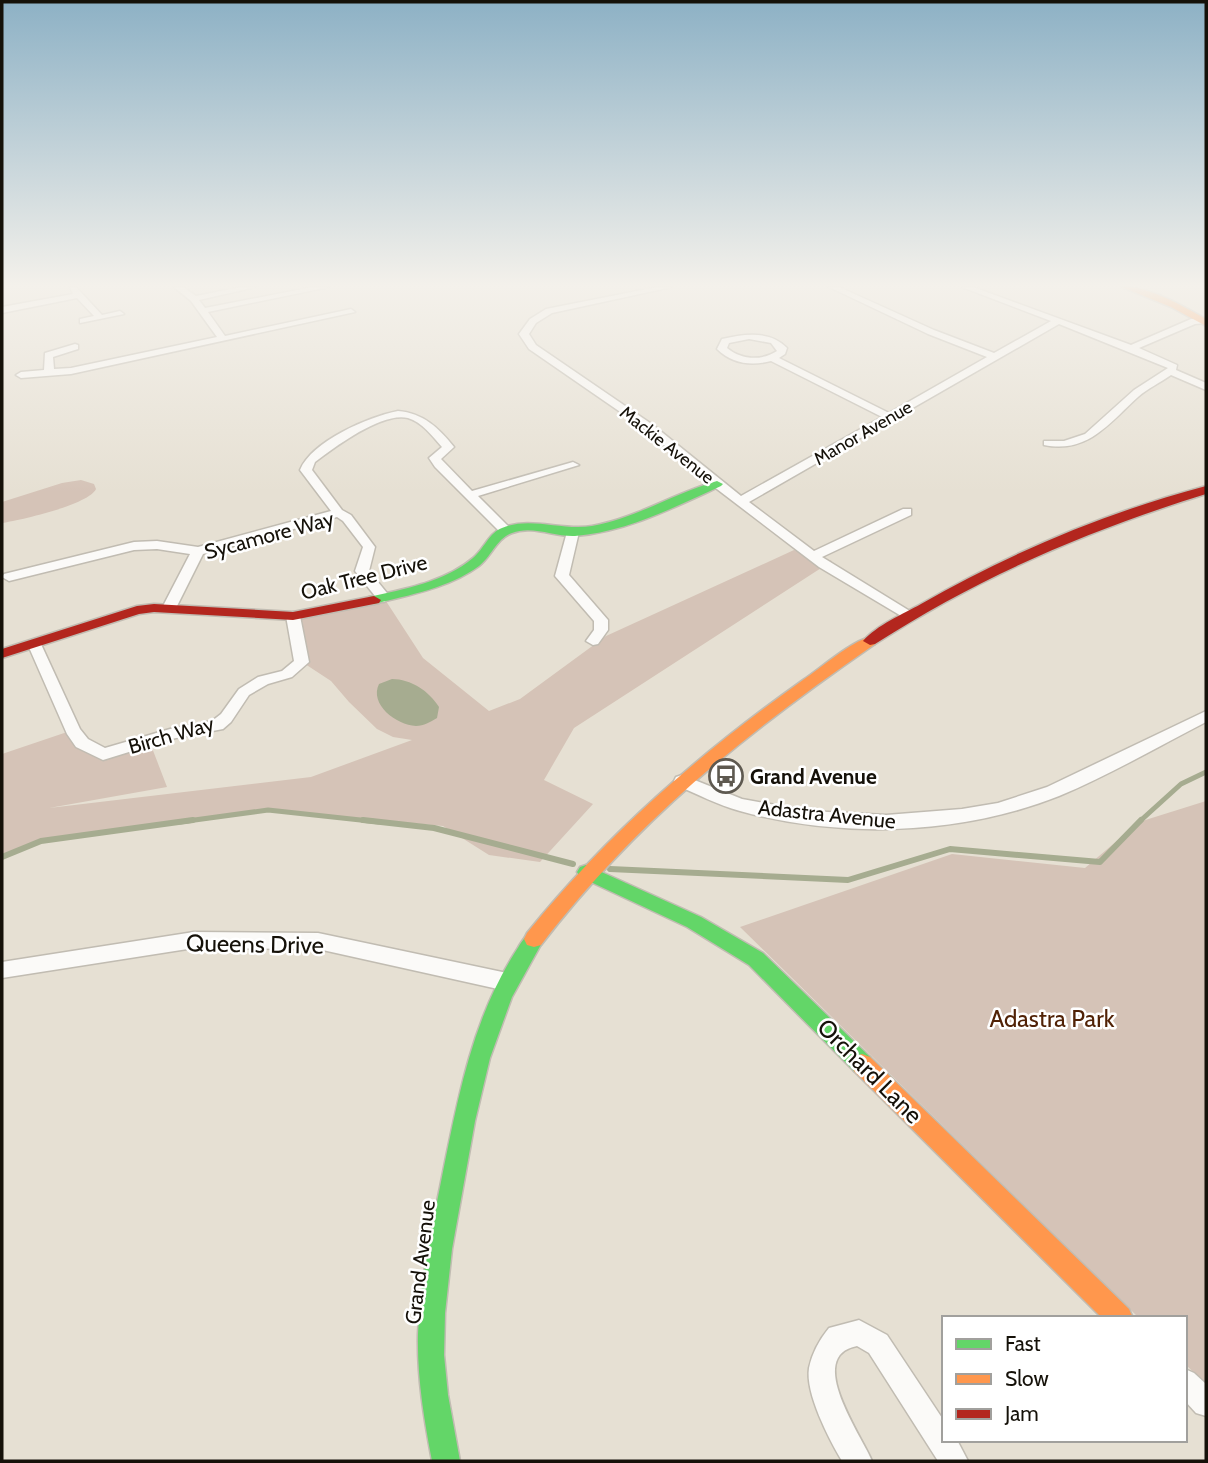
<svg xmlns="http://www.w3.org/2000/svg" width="1208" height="1463" font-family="Cabin,sans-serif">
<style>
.green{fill:#d5c3b7}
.water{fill:#a6ac90}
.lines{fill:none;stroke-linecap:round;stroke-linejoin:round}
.stream-far1{stroke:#a6ac90;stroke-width:5}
.stream{stroke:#a6ac90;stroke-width:6}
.street-casing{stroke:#c1bcb2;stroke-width:3}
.fast-casing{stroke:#c1bcb2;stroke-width:3}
.slow-casing{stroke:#c1bcb2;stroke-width:3}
.jam-casing{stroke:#c1bcb2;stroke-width:3}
.street{fill:#fbfaf8;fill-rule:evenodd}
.fast{fill:#63d668;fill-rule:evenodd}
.slow{fill:#ff974d;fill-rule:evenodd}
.jam{fill:#b3261e;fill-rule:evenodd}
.labels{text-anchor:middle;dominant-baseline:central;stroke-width:5;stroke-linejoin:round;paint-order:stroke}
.far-street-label{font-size:18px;fill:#151109;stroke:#fff}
.street-label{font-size:21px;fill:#151109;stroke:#fff}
.poi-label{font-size:21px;font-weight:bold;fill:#151109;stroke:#fff;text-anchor:start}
.near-street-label{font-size:24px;fill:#151109;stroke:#fff}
.near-park-label{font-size:24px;fill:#512206;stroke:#fff}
</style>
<rect width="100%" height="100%" fill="#e6e0d3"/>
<g class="green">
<path d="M81,480L94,484L96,489C88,505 21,520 2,523V502L62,483Z"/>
<polygon points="794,550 832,561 574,728 544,780 593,804 540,862 489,855 443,826 268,810 41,841 2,857 2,754 73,730 103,754 149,740 167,787 49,808 311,777 412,740 393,737 377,729 349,702 331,681 302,662 293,616 384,598 423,658 489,711 520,699 606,636"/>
<polygon points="1206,801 1206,1384 1185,1364 1185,1318 1139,1318 740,927 952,854 1085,868 1139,822"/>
</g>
<path class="water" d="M392,679C411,679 429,691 439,707L437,718C430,722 424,726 416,726C396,725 369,704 379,684Z"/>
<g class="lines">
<g class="stream-far1">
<polyline points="180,822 268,810 379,822"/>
<polyline points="1139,822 1181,784 1206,772"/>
</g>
<g class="stream">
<polyline points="363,820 434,828 573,864"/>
<polyline points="2,857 41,841 193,820"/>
<polyline points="610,869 848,880 950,849 1100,862 1141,820"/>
</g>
<g class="street-casing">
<g id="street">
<polygon points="70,287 76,287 102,315 120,311 124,314 80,323 80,319 94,316 77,298 2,313 2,307 73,294"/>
<polygon points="174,287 183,287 196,296 241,287 256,287 199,300 205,308 313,287 329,287 208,312 225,336 351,309 355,312 71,374 21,378 16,375 21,372 44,370 45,353 75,344 78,345 78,349 53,357 54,369 71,368 217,337 191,301"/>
<path d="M657,287H672L552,313L536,323L529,334L536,345L653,425L741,496L882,417L771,361C752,366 732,364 717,349L722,339C744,334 770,330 787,348L785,354L779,358L889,413L987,357L928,334L829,287H839L934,330L994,353L1051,321L962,287H973L1131,345L1191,319H1206V323L1195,324L1139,348L1177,365L1176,370L1206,383V390L1171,375C1160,383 1148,388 1138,397C1109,423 1088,454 1044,445V441H1064L1085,434L1134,390L1168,368L1059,324L749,502L814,551L903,509H911V515L822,557L913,613L915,616L908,620L819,567L713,486L645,429L529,349L519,334L530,319L546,309ZM749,339L771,343L777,351C762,361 741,360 727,348L729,343Z"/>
<path d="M398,411C423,413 439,428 454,447L441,459L472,491L573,462L579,465L478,496L509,527V533H501L435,467L429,458L442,447C433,437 422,422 408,418C384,412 342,442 323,456L315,462L312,470L342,510L351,515L375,547L369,571L391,598L384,602L379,601L355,571L363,547L343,521L337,517L203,554L176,608L169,612L162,608L190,554L157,549L134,550L9,581L2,577L4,574L134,542L157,541L198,547L331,511L300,470C312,441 368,417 398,411Z"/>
<polygon points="573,528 579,532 569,575 608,620 608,630 598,644 593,645 586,641 594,630 594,621 555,576 567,532"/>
<polygon points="293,612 300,616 309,662 292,677 268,684 249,695 231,722 223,729 171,739 103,760 76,747 67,734 28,645 35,641 40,642 80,729 88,739 105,748 170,729 212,721 221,714 239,689 258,677 282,671 294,661 286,616"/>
<path d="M1206,711V722C1157,747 1110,775 1059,796C961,835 841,839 740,811C718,805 697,794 676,785L674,781L676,777L682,775L742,799L809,811L886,815L962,809L998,803L1047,787Z"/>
<polygon points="194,932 318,933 507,973 514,976 517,982 514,988 507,991 318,949 194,948 2,978 2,962"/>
<path d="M859,1320L887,1335L944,1421V1440H957L968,1461H938L869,1353L857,1346C804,1356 862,1436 872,1461H842C829,1439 805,1393 809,1368C812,1353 820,1339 829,1328Z"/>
<polygon points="1185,1369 1194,1373 1206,1384 1206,1416 1196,1413 1185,1401"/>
</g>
</g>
<g class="fast-casing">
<g id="fast">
<path d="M717,481L723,484L721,486C675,507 626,532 575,536C555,537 532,525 512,533C497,538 491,557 479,566C449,588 409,595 374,604L367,600L369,597C404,589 445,582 473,558C484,549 489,533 502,528C530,516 562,531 592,526C637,518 674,493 717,481Z"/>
<polygon points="586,865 701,917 763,953 870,1057 873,1064 870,1071 862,1074 854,1071 749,965 687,927 580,877 577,872 580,867"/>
<path d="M534,931L541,933L544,939L512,997L490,1058L475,1121L452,1249L445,1313L444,1355L448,1395L460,1461H432C424,1419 417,1377 418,1334C420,1285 430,1236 440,1187C456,1108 470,1024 514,954C520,945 524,935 534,931Z"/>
</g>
</g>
<g class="slow-casing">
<g id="slow">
<path d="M1122,287C1150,286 1182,306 1206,319V326L1171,307Z"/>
<path d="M870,637L877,641L875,644C746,733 637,820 541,945L534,947L527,945L524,939L527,933C607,834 699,754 803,680C821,668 850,642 870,637Z"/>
<polygon points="862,1054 870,1057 1129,1309 1133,1318 1102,1318 854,1071 851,1064 854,1057"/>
</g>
</g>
<g class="jam-casing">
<g id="jam">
<path d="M1206,486V494C1087,531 981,576 875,644L870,645L863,641C877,625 903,614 921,604C1010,553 1107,512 1206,486Z"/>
<polygon points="374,596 381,600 379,603 293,620 154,612 139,614 2,658 2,649 137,606 154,604 293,612"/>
</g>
</g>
<use href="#street" class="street"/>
<use href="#fast" class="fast"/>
<use href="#slow" class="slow"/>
<use href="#jam" class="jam"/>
</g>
<linearGradient id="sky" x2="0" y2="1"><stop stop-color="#8db1c5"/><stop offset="0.58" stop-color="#f4f1eb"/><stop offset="1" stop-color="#f4f1eb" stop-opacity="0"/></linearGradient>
<rect width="1208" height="492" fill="url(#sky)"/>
<defs>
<g id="bus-ring" transform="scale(1.75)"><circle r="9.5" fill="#fff" stroke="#5e5950" stroke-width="1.5"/><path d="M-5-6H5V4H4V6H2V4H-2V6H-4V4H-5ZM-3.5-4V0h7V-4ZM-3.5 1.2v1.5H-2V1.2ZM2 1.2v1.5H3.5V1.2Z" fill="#5e5950"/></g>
</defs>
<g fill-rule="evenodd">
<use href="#bus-ring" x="726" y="776"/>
</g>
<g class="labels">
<g class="far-street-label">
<text transform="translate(863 433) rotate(-30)">Manor Avenue</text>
<text transform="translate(667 445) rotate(38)">Mackie Avenue</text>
</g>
<g class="street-label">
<text transform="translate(269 535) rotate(-15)">Sycamore Way</text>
<text transform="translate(364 577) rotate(-14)">Oak Tree Drive</text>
<text transform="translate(171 735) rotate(-16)">Birch Way</text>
<text transform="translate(827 814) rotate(6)">Adastra Avenue</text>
<text transform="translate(420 1262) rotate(-83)">Grand Avenue</text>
</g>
<g class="poi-label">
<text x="750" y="776">Grand Avenue</text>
</g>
<g class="near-street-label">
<text transform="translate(255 944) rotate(1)">Queens Drive</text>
<text transform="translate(870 1071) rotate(45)">Orchard Lane</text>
</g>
<g class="near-park-label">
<text x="1052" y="1018">Adastra Park</text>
</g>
</g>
<rect width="1208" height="1463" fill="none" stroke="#151109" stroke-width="7"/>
<rect x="942" y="1316" width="245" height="126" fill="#ffffff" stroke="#a1a09d" stroke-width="2"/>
<rect x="956" y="1339" width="35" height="10" fill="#63d668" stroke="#a1a09d" stroke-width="2"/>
<text x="1005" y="1351" font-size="21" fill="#151109">Fast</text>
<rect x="956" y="1374" width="35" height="10" fill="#ff974d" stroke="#a1a09d" stroke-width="2"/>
<text x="1005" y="1386" font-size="21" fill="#151109">Slow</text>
<rect x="956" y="1409" width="35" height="10" fill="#b3261e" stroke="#a1a09d" stroke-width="2"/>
<text x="1005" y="1421" font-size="21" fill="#151109">Jam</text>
</svg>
